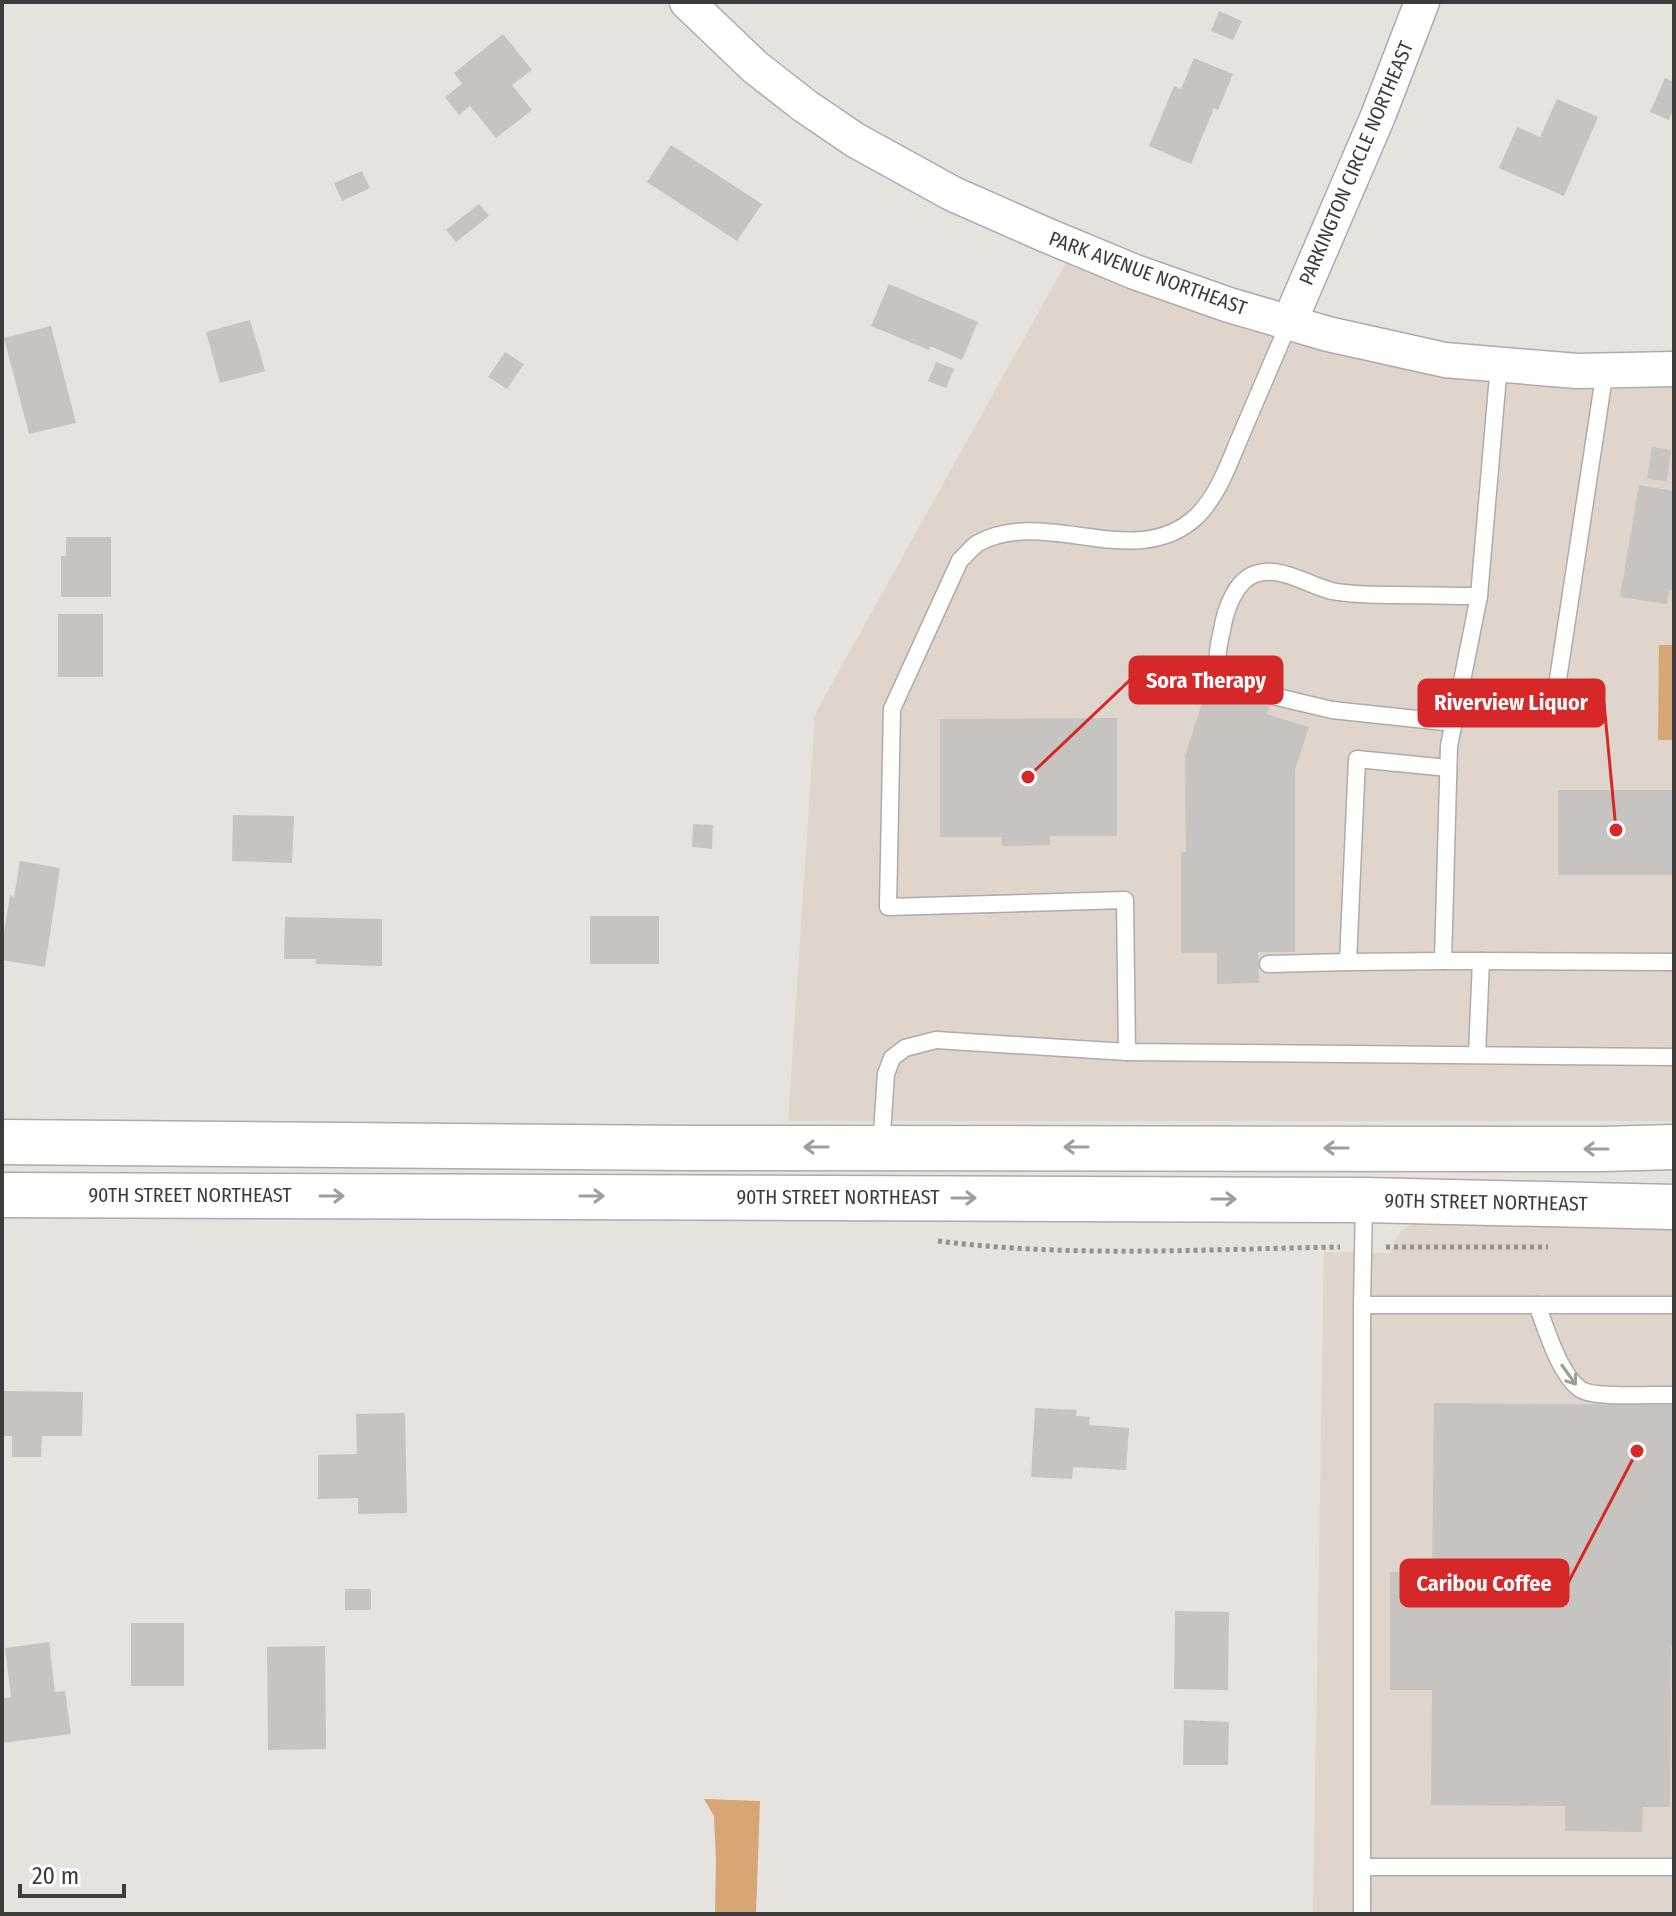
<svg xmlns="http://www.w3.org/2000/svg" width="1676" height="1916" font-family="'Fira Sans Condensed',sans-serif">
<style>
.built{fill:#dfd5cc}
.green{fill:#d8a575}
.building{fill:#c7c3c0}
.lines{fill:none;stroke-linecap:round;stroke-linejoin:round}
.service-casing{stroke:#afaba8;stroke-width:19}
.minor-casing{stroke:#afaba8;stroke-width:37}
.secondary-casing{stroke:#afaba8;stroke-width:47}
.path{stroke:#94918e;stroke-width:5;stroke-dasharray:4 4;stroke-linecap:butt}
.service{stroke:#fff;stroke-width:16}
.minor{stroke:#fff;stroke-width:34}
.secondary{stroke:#fff;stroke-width:44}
.oneway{stroke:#9e9e9c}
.labels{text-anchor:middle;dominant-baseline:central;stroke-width:6;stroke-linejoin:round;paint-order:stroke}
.street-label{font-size:20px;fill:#3d3c3a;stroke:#fff}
.leader{fill:none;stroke:#d62828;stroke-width:3}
.callout-dot{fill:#d62828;stroke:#fff;stroke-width:3}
.callout{fill:#d62828;stroke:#d62828;stroke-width:3}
.callout-label{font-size:22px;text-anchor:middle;font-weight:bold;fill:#fff}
</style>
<rect width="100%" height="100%" fill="#e6e2de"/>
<g class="built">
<polygon points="1066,263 1223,320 1674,380 1674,1121 788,1121 815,714"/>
<polygon points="1428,1214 1674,1218 1674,1914 1313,1914 1324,1252 1391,1253 1395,1240 1403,1229"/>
</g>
<g class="green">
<polygon points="1659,645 1674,645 1674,740 1658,740"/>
<polygon points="704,1799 760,1801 756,1914 715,1914 716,1860 714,1816"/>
</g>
<g class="building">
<polygon points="1219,11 1242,21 1233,40 1211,31"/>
<polygon points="503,34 532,70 512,85 532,110 496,138 470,106 459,115 445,97 462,84 454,73"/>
<polygon points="1194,58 1233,74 1218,110 1214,108 1191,164 1149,146 1174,86 1181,89"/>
<polygon points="1665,78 1674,82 1674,108 1669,120 1650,112"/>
<polygon points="1557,99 1598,117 1564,196 1499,168 1517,127 1540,137"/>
<polygon points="671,145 762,204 737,241 647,182"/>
<polygon points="362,171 370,188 342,201 334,183"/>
<polygon points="479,204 489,216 456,242 446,230"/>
<polygon points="889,284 978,322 962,360 930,346 929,350 871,326"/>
<polygon points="250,320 265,371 220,383 206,332"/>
<polygon points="51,326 76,423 29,434 4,338"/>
<polygon points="505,352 524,364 507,389 488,377"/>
<polygon points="936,362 954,369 946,388 928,381"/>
<polygon points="1652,447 1671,450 1667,481 1647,479"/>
<polygon points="1639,485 1674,491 1674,591 1669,590 1667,604 1620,597"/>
<polygon points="66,537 111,537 111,597 61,597 61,556 66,556"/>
<rect x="58" y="614" width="45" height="63"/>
<polygon points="1234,666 1278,679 1267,714 1309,727 1295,770 1295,952 1258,952 1259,983 1217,984 1217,953 1181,953 1181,852 1186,852 1185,756 1205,694 1223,700"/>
<polygon points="1117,718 1117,836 1050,836 1050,845 1002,846 1002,837 940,837 940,719"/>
<rect x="1558" y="790" width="116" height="85"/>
<polygon points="233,815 294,816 292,863 232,861"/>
<polygon points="693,824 713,825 712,849 692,847"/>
<polygon points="20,861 60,868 45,967 2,960 2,945 10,895 14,897"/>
<rect x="590" y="916" width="69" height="48"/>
<polygon points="285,917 382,919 382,966 316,964 316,959 284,959"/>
<polygon points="2,1391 83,1392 82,1436 42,1436 41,1457 12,1457 12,1436 2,1436"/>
<polygon points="1434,1403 1673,1405 1674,1647 1671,1647 1670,1807 1643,1807 1642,1832 1565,1831 1565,1806 1431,1805 1432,1690 1390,1690 1390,1572 1432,1572"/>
<polygon points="1035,1408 1077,1410 1076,1416 1090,1417 1089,1425 1129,1428 1126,1470 1073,1467 1072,1479 1031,1477"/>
<polygon points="405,1413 407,1513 358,1514 358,1498 318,1499 318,1455 357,1454 356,1414"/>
<rect x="345" y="1589" width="26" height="21"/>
<polygon points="1175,1611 1229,1612 1228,1690 1174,1689"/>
<rect x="131" y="1623" width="53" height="63"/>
<polygon points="49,1642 55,1692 65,1691 71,1734 2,1743 2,1699 11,1697 5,1648"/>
<polygon points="325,1646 326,1749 268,1750 267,1647"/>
<polygon points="1184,1720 1229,1722 1228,1765 1183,1765"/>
</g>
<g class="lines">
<g class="service-casing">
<g id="service">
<path d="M1230,680C1213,661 1217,653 1222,630C1225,611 1235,581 1255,574C1281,565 1307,585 1332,591C1352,595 1373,595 1393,595C1422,595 1450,596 1479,596L1499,364"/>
<polyline points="1273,696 1332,710 1454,723"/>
<polyline points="1555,699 1605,370"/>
<polyline points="1443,961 1348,962 1357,759 1448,768"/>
<polyline points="1481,961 1674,962"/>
<polyline points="1268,964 1348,962"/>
<path d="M1127,1052L1125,900L888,907L892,709L960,560C966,555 972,547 978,543C1047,506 1136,574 1197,516C1219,494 1229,463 1241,435C1257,398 1273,360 1289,323"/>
<polyline points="1477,1055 1481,961 1443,961 1449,746 1479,596"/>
<polyline points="881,1147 886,1074 892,1058 905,1048 936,1040 1127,1052 1674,1057"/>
<polyline points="1362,1305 1364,1202"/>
<path d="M1537,1305C1546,1328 1559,1374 1580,1389C1593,1399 1655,1394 1674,1395"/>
<polyline points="1674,1305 1362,1305 1362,1867 1674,1867"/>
<polyline points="1362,1867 1362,1914"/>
</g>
</g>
<g class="minor-casing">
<g id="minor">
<polyline points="687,2 755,67 805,106 855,140 953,194 1046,235 1135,272 1229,305 1328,334 1445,360 1577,371 1674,369"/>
<polyline points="1289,323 1378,116 1422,2"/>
</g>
</g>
<g class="secondary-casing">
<g id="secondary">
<polyline points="2,1142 689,1148 1602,1149 1674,1147"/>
<polyline points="2,1195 1364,1200 1674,1207"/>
</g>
</g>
<g class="path">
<path d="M938,1241C1071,1258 1206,1249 1340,1247"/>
<polyline points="1386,1247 1548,1247"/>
</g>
<use href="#service" class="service"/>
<use href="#minor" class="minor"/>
<use href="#secondary" class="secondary"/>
</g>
<defs><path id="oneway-shaft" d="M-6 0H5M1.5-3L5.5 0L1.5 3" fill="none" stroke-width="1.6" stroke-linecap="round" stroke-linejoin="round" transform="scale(2)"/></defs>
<g class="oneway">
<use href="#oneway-shaft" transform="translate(816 1147) rotate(180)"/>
<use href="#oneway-shaft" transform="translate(1076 1147) rotate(-180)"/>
<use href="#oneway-shaft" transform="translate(1336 1148) rotate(-180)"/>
<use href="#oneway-shaft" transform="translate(1596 1149) rotate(180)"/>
<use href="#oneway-shaft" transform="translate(332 1196)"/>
<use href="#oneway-shaft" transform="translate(592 1196)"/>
<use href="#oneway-shaft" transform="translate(964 1198)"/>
<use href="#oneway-shaft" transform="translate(1224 1199)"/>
<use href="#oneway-shaft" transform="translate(1569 1375) rotate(54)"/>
</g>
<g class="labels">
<g class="street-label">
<text transform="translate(1356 163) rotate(-67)">PARKINGTON CIRCLE NORTHEAST</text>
<text transform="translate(1148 273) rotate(20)">PARK AVENUE NORTHEAST</text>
<text x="190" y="1195">90TH STREET NORTHEAST</text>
<text x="838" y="1197">90TH STREET NORTHEAST</text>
<text transform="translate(1486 1202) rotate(1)">90TH STREET NORTHEAST</text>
</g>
</g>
<path class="leader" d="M1028 777L1130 680M1616 830L1604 703M1637 1451L1568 1583"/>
<g class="callout-dot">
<circle cx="1028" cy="777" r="8"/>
<circle cx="1616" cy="830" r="8"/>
<circle cx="1637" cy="1451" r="8"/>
</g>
<g class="callout">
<rect x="1130" y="657" width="152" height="46" rx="8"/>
<rect x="1419" y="680" width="185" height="46" rx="8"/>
<rect x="1401" y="1560" width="167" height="46" rx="8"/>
</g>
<g class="callout-label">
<text x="1206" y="688">Sora Therapy</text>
<text x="1511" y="710">Riverview Liquor</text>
<text x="1484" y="1591">Caribou Coffee</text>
</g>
<rect width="1676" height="1916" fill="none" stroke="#3d3c3a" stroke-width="8"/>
<path d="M20 1884v12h104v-12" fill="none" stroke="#3d3c3a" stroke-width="4"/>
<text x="32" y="1884" font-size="24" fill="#3d3c3a" stroke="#ffffff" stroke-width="6" paint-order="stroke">20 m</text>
</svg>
